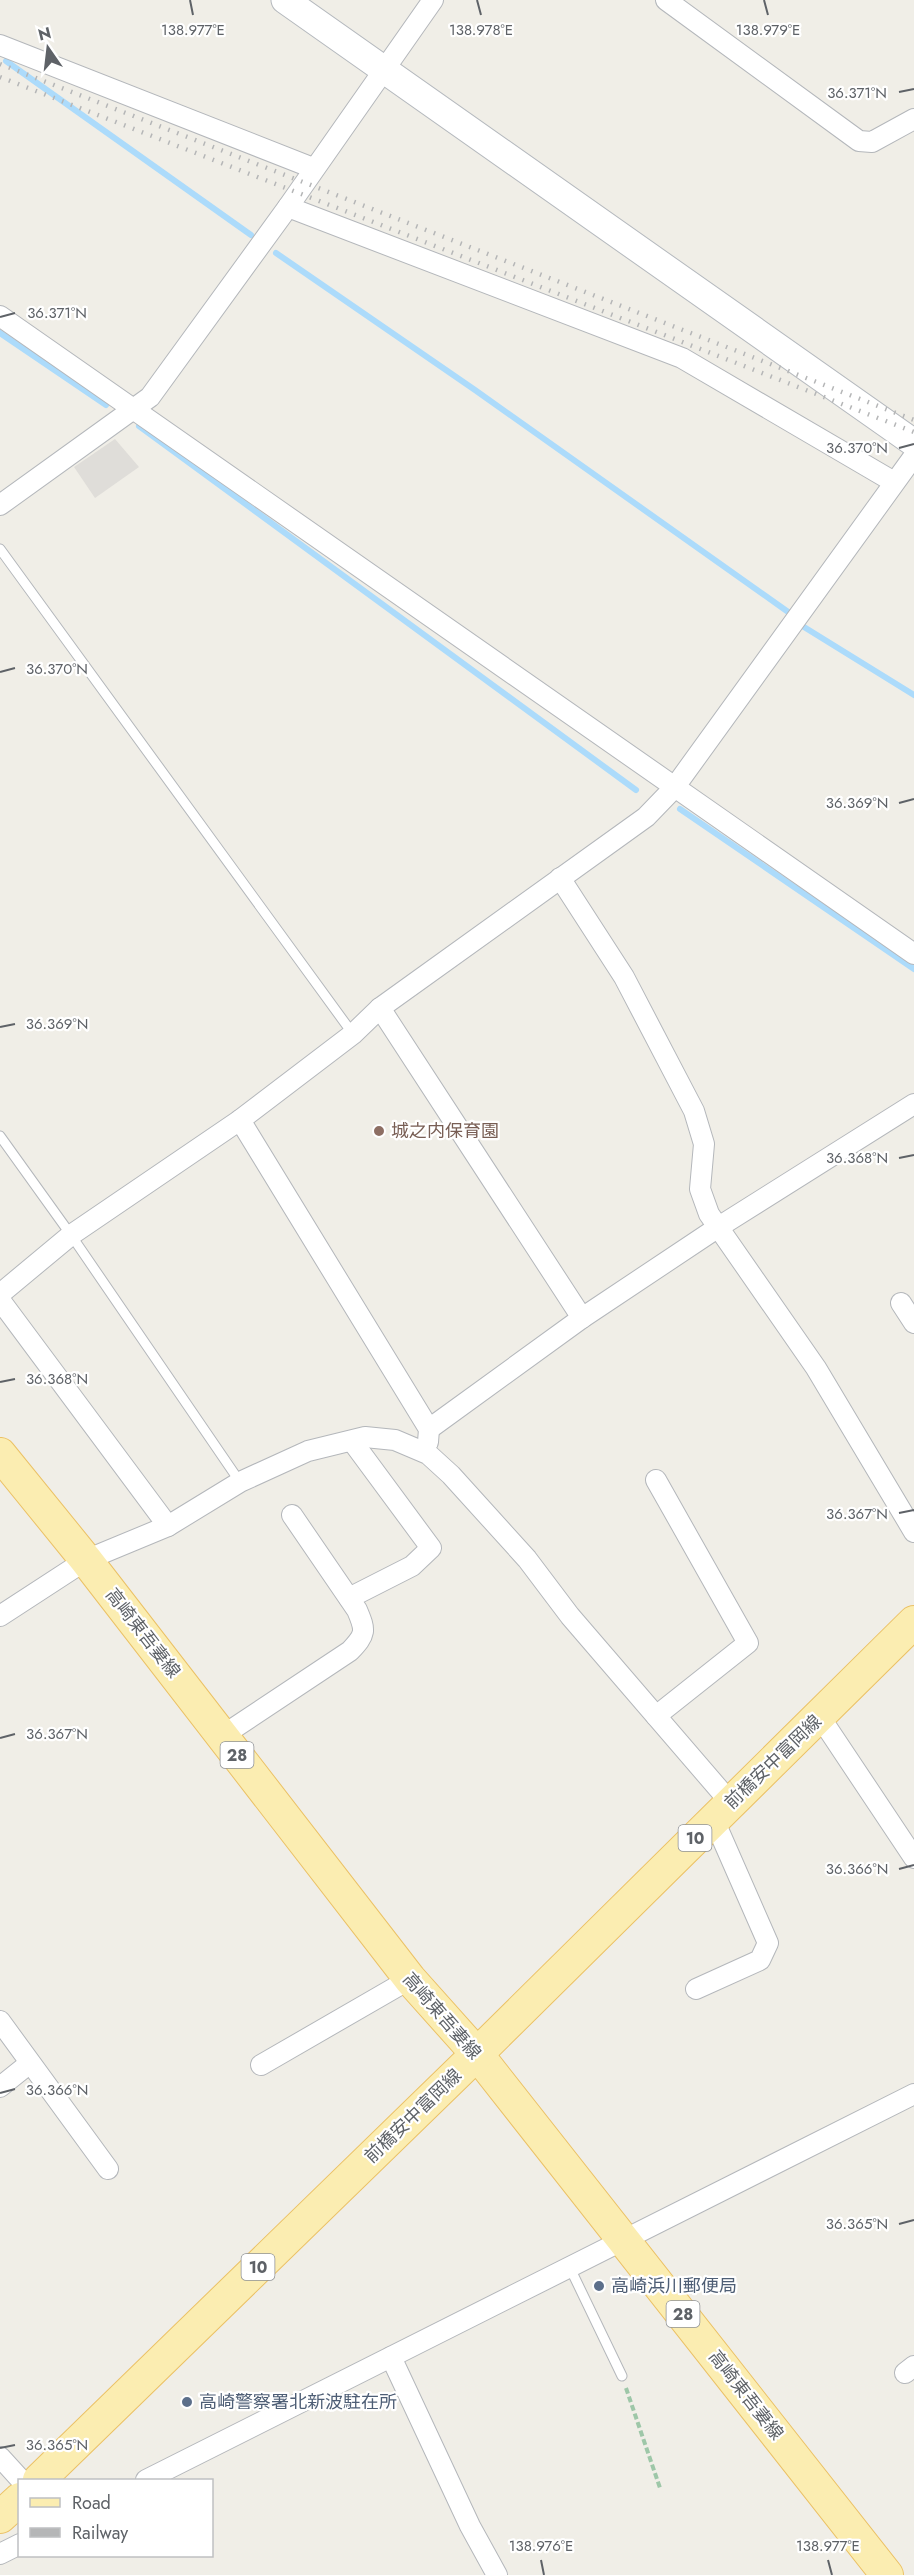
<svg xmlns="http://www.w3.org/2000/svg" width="914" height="2575" font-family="Jost,'Noto Sans JP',sans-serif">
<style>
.industrial{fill:#dfddd9}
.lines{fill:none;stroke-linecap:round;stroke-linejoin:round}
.stream{stroke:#acdbfb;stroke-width:6}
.lane-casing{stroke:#b4b7bb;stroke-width:11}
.street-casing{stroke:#b4b7bb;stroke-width:22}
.secondary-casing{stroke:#b5b9be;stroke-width:29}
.primary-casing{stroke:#ebc165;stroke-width:34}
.path{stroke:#9ec7a8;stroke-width:4;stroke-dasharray:6 3;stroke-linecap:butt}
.lane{stroke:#fff;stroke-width:9}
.street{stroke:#fff;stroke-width:20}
.secondary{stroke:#fff;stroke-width:27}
.primary{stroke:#fbedb1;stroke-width:32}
.rail{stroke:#b5b6b7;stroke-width:4.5;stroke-dasharray:1.5 8;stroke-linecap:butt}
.ticks{fill:none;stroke:#5e6267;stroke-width:2}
.education-dot{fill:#8d6e63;stroke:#fff;stroke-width:2}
.service-dot{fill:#5c6f8a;stroke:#fff;stroke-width:2}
.labels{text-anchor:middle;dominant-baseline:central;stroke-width:4.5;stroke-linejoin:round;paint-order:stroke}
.shield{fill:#fff;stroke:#8e9195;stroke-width:1.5}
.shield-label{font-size:16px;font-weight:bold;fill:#5e6267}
.education-label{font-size:18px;fill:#785e54;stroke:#fff;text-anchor:start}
.street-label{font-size:18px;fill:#5e6267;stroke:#fff}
.service-label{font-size:18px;fill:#4e5e75;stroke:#fff;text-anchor:start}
.ticks-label{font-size:15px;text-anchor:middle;fill:#5e6267;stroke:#fff;stroke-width:4.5;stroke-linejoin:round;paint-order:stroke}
</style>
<rect width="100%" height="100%" fill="#f0eee7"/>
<polygon class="industrial" points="115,439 139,467 95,498 74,467"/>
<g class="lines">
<g class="stream">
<polyline points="6,61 251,235"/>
<polyline points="276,253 475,390 791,614"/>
<polyline points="0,333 106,405"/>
<polyline points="139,426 636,790"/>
<polyline points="804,627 914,695"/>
<polyline points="680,809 914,969"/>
</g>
<g class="lane-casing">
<g id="lane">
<polyline points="0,549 353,1034"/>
<polyline points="0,1136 71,1235 240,1482"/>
<polyline points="570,2268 622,2376"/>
</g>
</g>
<g class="street-casing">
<g id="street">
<polyline points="666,0 859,141 872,142 914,119"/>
<polyline points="0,45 313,168"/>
<polyline points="288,207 682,358 894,482"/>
<polyline points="0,316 914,954"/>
<polyline points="0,505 150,397 288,207 433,0"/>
<polyline points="560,878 624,977 694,1111 704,1144 700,1189 709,1214 816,1368 914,1532"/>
<polyline points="380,1008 582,1318"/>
<polyline points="240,1120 429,1429 428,1442"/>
<polyline points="0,1294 71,1235 240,1120 353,1034 380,1008 646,817 674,788 914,456"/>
<polyline points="0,1300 168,1526"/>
<polyline points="901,1303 914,1323"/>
<polyline points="429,1429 582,1318 717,1228 914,1104"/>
<polyline points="656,1480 748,1643 656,1716"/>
<polyline points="349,1598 412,1566 431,1548 352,1441"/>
<polyline points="0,1616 86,1560 168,1526 240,1482 308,1451 365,1437 395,1440 428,1454 451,1475 527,1559 570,1616 730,1802"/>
<polyline points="820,1717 914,1858"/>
<path d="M222,1736L350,1651C366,1634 366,1631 357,1610L292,1515"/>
<polyline points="696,1989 760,1960 768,1943 714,1820"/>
<polyline points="0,2021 108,2169"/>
<polyline points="261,2065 410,1979"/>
<polyline points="0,2087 30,2063"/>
<polyline points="391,2357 470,2526 497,2575"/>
<polyline points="905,2373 914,2366"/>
<polyline points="0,2457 21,2480"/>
<polyline points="146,2480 914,2094"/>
<polyline points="0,2554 20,2544"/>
</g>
</g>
<g class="secondary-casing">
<polyline id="secondary" points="285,0 914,443"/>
</g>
<g class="primary-casing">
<g id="primary">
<polyline points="0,1454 86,1560 410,1979 477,2054 887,2575"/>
<polyline points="39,2480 477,2054 914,1622"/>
<polyline points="0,2517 20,2499"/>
</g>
</g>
<polyline class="path" points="626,2388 660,2488"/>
<use href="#lane" class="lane"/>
<use href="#street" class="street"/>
<use href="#secondary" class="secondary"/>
<use href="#primary" class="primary"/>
<g class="rail">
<polyline points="0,64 914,420"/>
<polyline points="0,77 914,432"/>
</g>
</g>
<path class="ticks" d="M190,0L193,15M477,0L481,15M764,0L768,15M899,92L914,89M0,317L15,313M899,448L914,444M0,672L15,668M899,803L914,799M0,1027L15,1024M899,1158L914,1155M0,1382L15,1379M899,1513L914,1510M0,1738L15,1734M899,1869L914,1865M0,2093L15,2089M899,2224L914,2220M0,2448L15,2445M541,2560L544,2575M828,2560L832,2575"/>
<circle class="education-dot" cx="379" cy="1131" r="6"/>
<g class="service-dot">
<circle cx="599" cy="2286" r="6"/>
<circle cx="187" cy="2402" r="6"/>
</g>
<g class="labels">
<g class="shield">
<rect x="220.5" y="1742" width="33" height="26" rx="4.5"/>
<rect x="678.5" y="1825" width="33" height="26" rx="4.5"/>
<rect x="241.5" y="2254" width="33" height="26" rx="4.5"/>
<rect x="666.5" y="2301" width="33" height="26" rx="4.5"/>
</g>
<g class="shield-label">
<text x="237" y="1755">28</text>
<text x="695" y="1838">10</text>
<text x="258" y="2267">10</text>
<text x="683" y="2314">28</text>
</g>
<g class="education-label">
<text x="391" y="1131">城之内保育園</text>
</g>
<g class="street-label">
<text transform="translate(143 1633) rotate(52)">高崎東吾妻線</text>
<text transform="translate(773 1762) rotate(-44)">前橋安中富岡線</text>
<text transform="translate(442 2016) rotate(49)">高崎東吾妻線</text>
<text transform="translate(413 2116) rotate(-44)">前橋安中富岡線</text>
<text transform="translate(746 2395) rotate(52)">高崎東吾妻線</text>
</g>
<g class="service-label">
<text x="611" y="2286">高崎浜川郵便局</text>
<text x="199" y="2402">高崎警察署北新波駐在所</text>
</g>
</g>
<g class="ticks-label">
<text x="193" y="35">138.977°E</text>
<text x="481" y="35">138.978°E</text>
<text x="768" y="35">138.979°E</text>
<text x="857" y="98">36.371°N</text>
<text x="57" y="318">36.371°N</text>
<text x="857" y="453">36.370°N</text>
<text x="57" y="674">36.370°N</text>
<text x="857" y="808">36.369°N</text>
<text x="57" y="1029">36.369°N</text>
<text x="857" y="1163">36.368°N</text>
<text x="57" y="1384">36.368°N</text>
<text x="857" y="1519">36.367°N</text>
<text x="57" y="1739">36.367°N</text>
<text x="857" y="1874">36.366°N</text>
<text x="57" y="2095">36.366°N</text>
<text x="857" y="2229">36.365°N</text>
<text x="57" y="2450">36.365°N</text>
<text x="541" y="2551">138.976°E</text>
<text x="828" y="2551">138.977°E</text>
</g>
<rect x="18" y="2479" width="195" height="78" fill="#ffffff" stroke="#bfc0c2" stroke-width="1.5"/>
<rect x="30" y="2498" width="30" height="9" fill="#fbedb1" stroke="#bfc0c2" stroke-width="1.5"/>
<text x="72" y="2509" font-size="18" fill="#5e6267">Road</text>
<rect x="30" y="2528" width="30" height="9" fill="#b5b6b7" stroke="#bfc0c2" stroke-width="1.5"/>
<text x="72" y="2539" font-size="18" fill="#5e6267">Railway</text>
<g transform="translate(48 48) rotate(346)" stroke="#ffffff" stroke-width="4.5" paint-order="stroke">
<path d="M0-4.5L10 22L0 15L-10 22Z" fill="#5e6267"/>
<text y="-9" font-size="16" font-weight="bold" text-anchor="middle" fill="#5e6267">N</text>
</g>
</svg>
